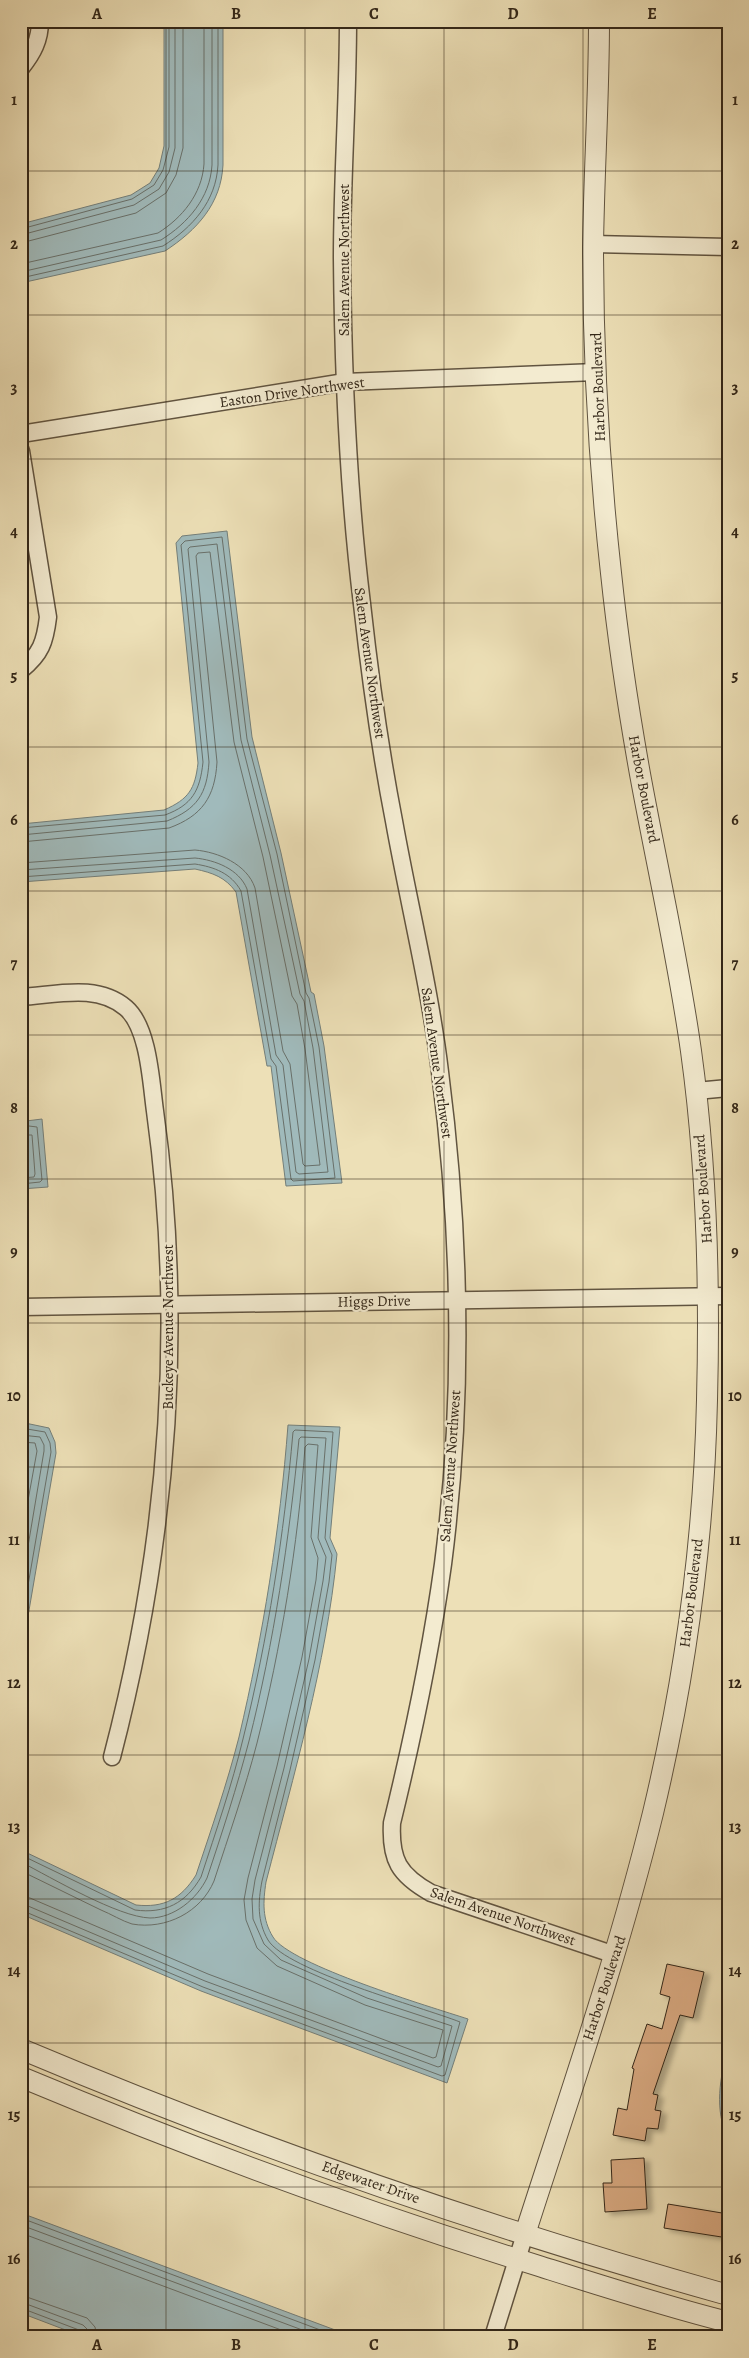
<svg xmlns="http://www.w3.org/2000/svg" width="749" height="2358" font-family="Alegreya,serif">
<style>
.water{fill:#a0babb;stroke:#747f7a}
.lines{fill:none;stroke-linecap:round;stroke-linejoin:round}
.shore{stroke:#69706a;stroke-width:1}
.building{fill:#daab83;stroke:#322618;filter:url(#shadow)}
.minor-casing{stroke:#615440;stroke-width:19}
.tertiary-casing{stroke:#615440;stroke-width:22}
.minor{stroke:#f3ebd0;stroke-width:16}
.tertiary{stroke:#f3ebd0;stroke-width:20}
.grid{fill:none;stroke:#322618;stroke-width:1;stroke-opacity:0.55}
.labels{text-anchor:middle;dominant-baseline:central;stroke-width:4.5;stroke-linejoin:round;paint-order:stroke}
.street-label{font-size:15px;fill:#322618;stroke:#f3ebd0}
.neatline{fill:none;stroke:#322618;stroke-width:2}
.grid-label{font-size:16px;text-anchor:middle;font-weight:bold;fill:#322618}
</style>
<defs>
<filter id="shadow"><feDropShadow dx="5.5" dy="3" stdDeviation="2.5" flood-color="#0004"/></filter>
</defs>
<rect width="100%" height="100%" fill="#ede0b7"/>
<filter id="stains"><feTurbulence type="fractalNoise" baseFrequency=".004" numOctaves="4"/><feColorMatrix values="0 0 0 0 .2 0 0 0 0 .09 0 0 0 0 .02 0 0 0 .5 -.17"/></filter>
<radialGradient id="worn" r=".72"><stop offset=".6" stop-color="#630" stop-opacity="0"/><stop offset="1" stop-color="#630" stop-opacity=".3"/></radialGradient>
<g class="water">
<path d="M164,21H223V165C221,204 197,230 165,251L21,283V224L131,195L150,183L159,168L164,146Z"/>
<path d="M227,531L252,737L281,853L311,992L314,994L324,1046L342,1183L286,1186L271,1066H267L236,892C225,877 213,873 195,869L21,882V824L164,810C189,799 195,789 198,763L176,543L182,536Z"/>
<polygon points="42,1119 48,1187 21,1189 21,1125 26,1121"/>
<polygon points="25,1423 49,1428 55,1442 56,1453 21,1657 21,1424"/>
<path d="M288,1425L340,1427L330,1538L337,1554C326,1665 294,1774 266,1882C263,1902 262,1919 273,1937C290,1965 431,2007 468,2019L447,2083L201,1991L21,1914V1850L136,1905C164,1908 181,1899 196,1875C211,1830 227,1784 239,1737C263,1635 280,1530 288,1425Z"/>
<path d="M728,2048V2139C714,2110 720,2077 728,2048Z"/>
<polygon points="21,2213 354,2337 84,2337 21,2313"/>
</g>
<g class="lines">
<g class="shore">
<polyline points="21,229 132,199 154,185 163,170 169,147 169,21"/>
<polyline points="21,235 134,205 159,189 169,172 175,148 175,21"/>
<polyline points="21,243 136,213 166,193 176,175 183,148 183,21"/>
<path d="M21,264L158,233C182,218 202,194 204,164V21"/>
<path d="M21,272L161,240C188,223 210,198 212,165V21"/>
<path d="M21,278L163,246C193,227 216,201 218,165V21"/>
<path d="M21,828L165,815C192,805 200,791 203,762L181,545L185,541L222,537L247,739L277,854L306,993L309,998L319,1047L335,1178L293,1181L291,1179L276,1066L271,1059L241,891C231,873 214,867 195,864L21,877"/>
<path d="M21,835L167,821C197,809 207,794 209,762L188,549L190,547L217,544L241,740L270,855L300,994L304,1001L313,1048L328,1172L299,1174L296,1172L283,1065L276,1055L247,889C239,869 215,860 195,858L21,870"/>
<path d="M21,842L169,828C202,816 215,797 217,762L196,556L198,553L210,552L234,742L263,857L292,996L297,1004L305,1049L320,1165L305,1166L303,1164L290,1064L283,1051L255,888C247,864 218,852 195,850L21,863"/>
<polyline points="21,1129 29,1126 37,1127 42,1180 40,1182 21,1184"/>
<polyline points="21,1135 32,1135 35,1174 34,1177 21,1178"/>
<polyline points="21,1428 45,1432 50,1443 51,1452 21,1626"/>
<polyline points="21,1435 40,1437 44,1445 44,1451 21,1588"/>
<polyline points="21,1442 35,1443 37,1451 21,1539"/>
<path d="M21,1855L135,1910C165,1914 186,1903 201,1877C216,1831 232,1785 243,1739C268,1638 284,1535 293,1432L295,1430L333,1432L325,1538L332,1555L329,1582L315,1660L290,1770L262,1881C258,1902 257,1921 268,1940C287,1971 422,2007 460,2022L445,2075L442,2076L203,1987L21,1910"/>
<path d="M21,1862C52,1878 118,1917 150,1918C174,1918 197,1899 207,1878C222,1833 237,1787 249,1741C274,1642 289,1540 299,1439L301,1437L326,1438L318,1538L326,1557L323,1581L309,1659L284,1768L255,1880L252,1899L253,1919L264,1944L281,1960L367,1998L452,2026L441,2066L438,2067L205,1981L21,1903"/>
<path d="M21,1871C48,1884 74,1897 101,1910C111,1914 122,1921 132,1924C166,1930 201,1912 214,1881C229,1835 245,1789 257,1743C281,1648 298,1544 305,1447L308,1444L318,1445L311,1537L318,1558L316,1580L302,1657L277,1766L248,1878L244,1900L246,1920L257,1948L277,1966L365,2005L443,2030L436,2057L433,2058L208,1974L30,1898L21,1896"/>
<polyline points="728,2068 725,2094 728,2124"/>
<polyline points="21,2218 339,2337"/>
<polyline points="21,2225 321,2337"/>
<polyline points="21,2233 300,2337"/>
<polyline points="21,2295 87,2318 95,2327 97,2337"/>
<polyline points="21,2302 83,2325 88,2330 89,2337"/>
<polyline points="21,2308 79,2330 83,2337"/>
</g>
</g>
<g class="building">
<polygon points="667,1964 704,1972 693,2018 680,2015 653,2094 658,2095 655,2110 661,2111 658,2129 647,2128 645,2141 613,2135 618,2108 627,2110 634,2069 632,2068 647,2024 662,2029 670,1997 660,1994"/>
<polygon points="644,2158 647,2209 605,2212 603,2183 612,2183 611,2160"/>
<polygon points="668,2204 728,2214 728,2238 664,2228"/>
</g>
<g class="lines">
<g class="minor-casing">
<g id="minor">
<path d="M348,21C348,100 342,179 342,258C343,374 348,490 362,604C370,677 380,749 394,821C409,905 430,988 440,1072C461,1235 464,1401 443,1564C431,1651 413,1737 392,1823C390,1860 399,1875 431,1893L615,1955"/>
<path d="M21,68C33,53 40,40 40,21"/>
<polyline points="593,244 728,247"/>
<polyline points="21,434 345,382 596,372"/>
<path d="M21,451L48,617C45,642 41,654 21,670"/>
<path d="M21,997C56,995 97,983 126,1008C149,1028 151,1083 155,1111C185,1328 167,1546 112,1757"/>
<polyline points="696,1091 728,1088"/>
<polyline points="21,1307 728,1296"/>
<polyline points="493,2337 525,2234"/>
</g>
</g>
<g class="tertiary-casing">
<g id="tertiary">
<path d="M21,2049C251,2146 488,2228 728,2295"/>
<path d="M21,2077C191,2148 364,2212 539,2266C602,2286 664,2306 728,2322"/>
<path d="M525,2234C570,2094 618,1956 653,1813C685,1679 704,1538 707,1400C710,1284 707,1166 691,1051C678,958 657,867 640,774C628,707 618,640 611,573C599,465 593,356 593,247C594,172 599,96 599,21"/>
</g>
</g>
<use href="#minor" class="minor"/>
<use href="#tertiary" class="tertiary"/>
</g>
<path class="grid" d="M166,21V2337M305,21V2337M444,21V2337M583,21V2337M21,171H728M21,315H728M21,459H728M21,603H728M21,747H728M21,891H728M21,1035H728M21,1179H728M21,1323H728M21,1467H728M21,1611H728M21,1755H728M21,1899H728M21,2043H728M21,2187H728"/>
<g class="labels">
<g class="street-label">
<text transform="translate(344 260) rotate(-90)">Salem Avenue Northwest</text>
<text transform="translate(598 387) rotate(-92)">Harbor Boulevard</text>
<text transform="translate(292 392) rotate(-8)">Easton Drive Northwest</text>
<text transform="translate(370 663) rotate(82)">Salem Avenue Northwest</text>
<text transform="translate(644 789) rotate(79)">Harbor Boulevard</text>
<text transform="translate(437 1063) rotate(82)">Salem Avenue Northwest</text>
<text transform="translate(703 1189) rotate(-94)">Harbor Boulevard</text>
<text transform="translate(374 1301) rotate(-1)">Higgs Drive</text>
<text transform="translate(168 1327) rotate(-90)">Buckeye Avenue Northwest</text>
<text transform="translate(450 1466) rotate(-86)">Salem Avenue Northwest</text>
<text transform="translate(691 1593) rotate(-83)">Harbor Boulevard</text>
<text transform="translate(503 1916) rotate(19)">Salem Avenue Northwest</text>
<text transform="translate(604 1988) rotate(-72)">Harbor Boulevard</text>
<text transform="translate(371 2182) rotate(19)">Edgewater Drive</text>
</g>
</g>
<rect width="749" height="2358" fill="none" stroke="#ede0b7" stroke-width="55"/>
<rect x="28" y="28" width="694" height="2302" class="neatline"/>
<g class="grid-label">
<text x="97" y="19">A</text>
<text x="236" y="19">B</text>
<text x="374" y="19">C</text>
<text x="513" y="19">D</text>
<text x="652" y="19">E</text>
<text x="14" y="105">1</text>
<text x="735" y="105">1</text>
<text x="14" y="249">2</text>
<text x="735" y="249">2</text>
<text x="14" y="393">3</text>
<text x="735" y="393">3</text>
<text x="14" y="537">4</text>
<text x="735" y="537">4</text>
<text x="14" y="681">5</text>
<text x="735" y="681">5</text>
<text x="14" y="825">6</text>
<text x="735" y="825">6</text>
<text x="14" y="969">7</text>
<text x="735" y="969">7</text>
<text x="14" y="1113">8</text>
<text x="735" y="1113">8</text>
<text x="14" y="1257">9</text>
<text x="735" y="1257">9</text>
<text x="14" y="1401">10</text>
<text x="735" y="1401">10</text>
<text x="14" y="1545">11</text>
<text x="735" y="1545">11</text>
<text x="14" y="1688">12</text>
<text x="735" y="1688">12</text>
<text x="14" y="1832">13</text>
<text x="735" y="1832">13</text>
<text x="14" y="1976">14</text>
<text x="735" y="1976">14</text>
<text x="14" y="2120">15</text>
<text x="735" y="2120">15</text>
<text x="14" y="2264">16</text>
<text x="735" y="2264">16</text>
<text x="97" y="2350">A</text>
<text x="236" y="2350">B</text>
<text x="374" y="2350">C</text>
<text x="513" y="2350">D</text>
<text x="652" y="2350">E</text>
</g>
<rect width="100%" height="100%" filter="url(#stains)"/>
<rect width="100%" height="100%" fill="url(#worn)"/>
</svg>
